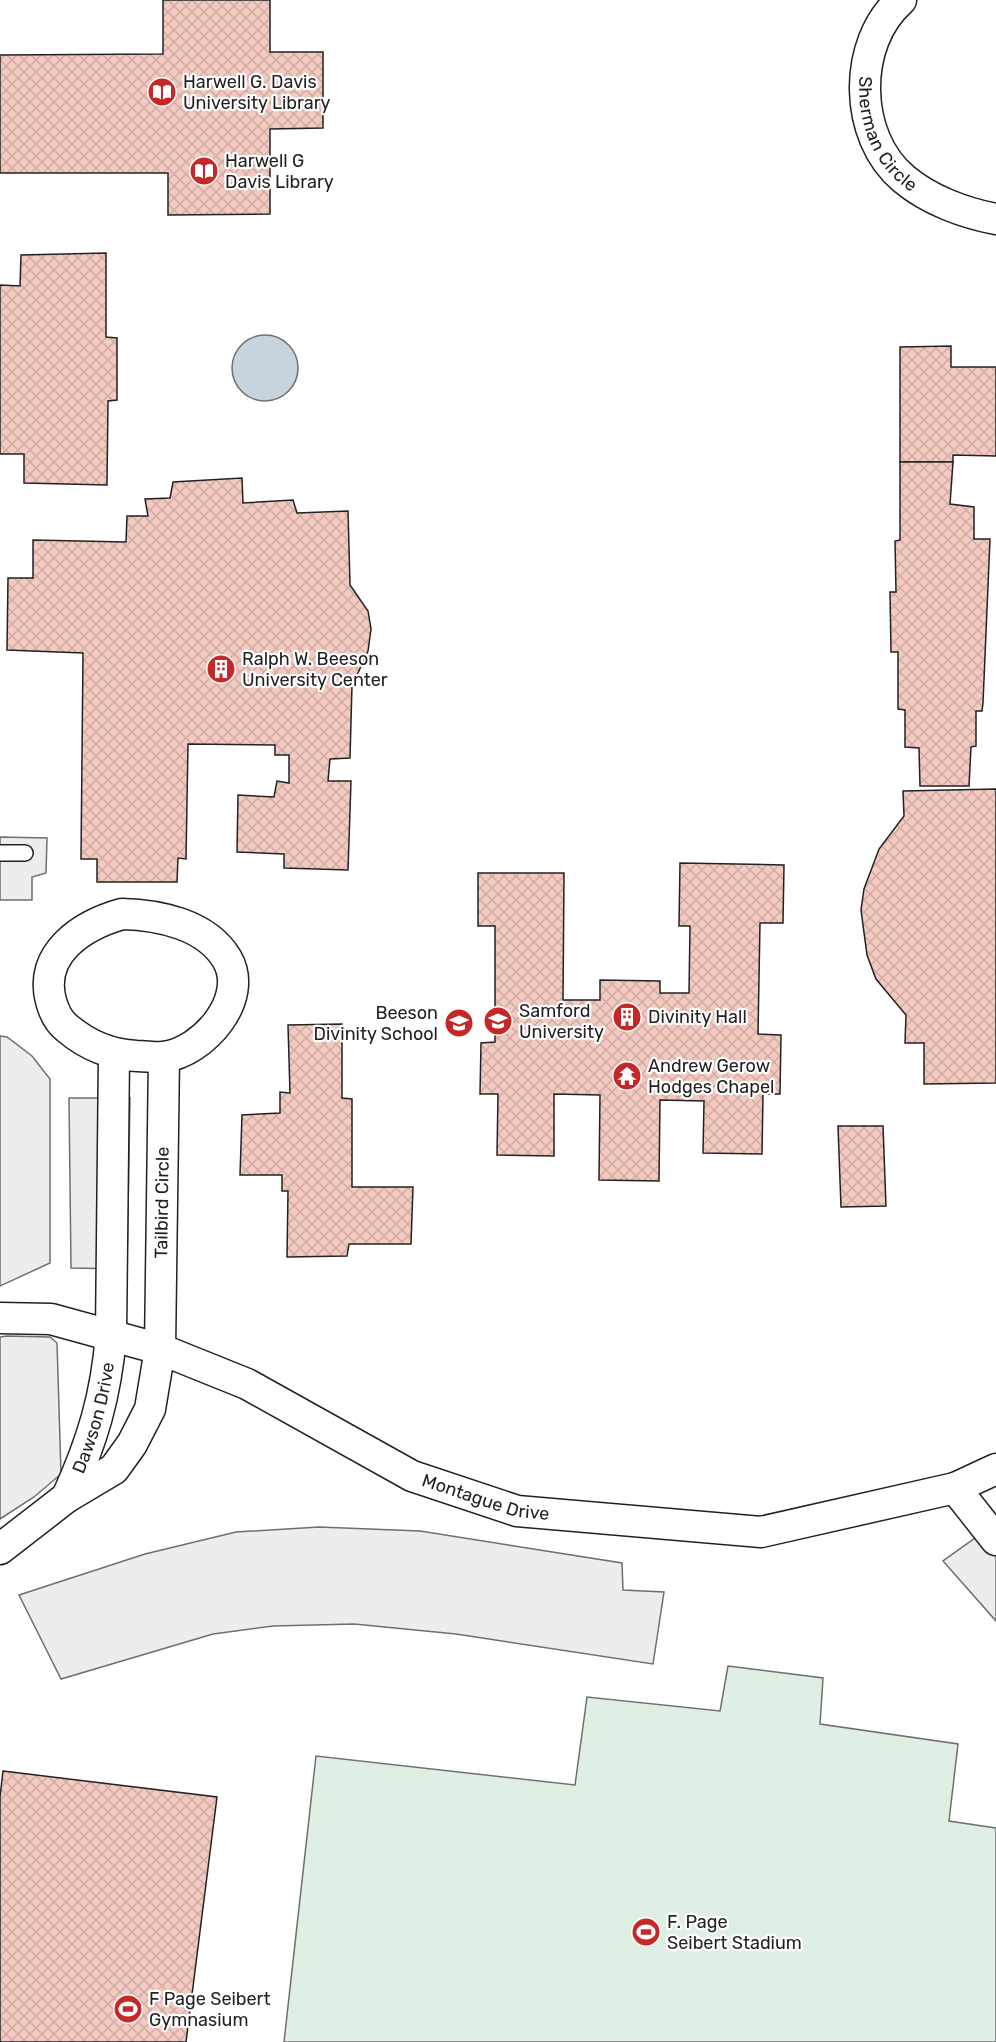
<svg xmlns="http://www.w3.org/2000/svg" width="996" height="2042" font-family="Rubik,sans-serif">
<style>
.pitch{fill:#e0efe3;stroke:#6f6f6f;stroke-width:1.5}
.parking{fill:#ededed;stroke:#6f6f6f;stroke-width:1.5}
.water{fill:#c7d3dd;stroke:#6f6f6f;stroke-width:1.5}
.building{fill:url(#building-cross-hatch);stroke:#222;stroke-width:1.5}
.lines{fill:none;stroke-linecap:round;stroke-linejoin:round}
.service-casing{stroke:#222;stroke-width:18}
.minor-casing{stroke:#222;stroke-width:33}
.service{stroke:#fff;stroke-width:15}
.minor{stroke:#fff;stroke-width:30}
.labels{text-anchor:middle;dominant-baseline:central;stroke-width:4.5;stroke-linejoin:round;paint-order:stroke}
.poi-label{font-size:18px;fill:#222;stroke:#fff;text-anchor:start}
.street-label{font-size:18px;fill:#222;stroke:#fff}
</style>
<defs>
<pattern id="building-cross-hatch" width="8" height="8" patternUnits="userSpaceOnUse" patternTransform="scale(1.5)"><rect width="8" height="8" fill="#f3c9c0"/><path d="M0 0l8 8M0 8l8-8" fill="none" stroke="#d0aca5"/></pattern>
</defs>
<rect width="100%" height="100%" fill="#fff"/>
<polygon class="pitch" points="728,1666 823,1678 820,1724 958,1744 949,1821 996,1828 996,2042 284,2042 316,1756 575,1785 587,1697 720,1711"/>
<g class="parking">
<polygon points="0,837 47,838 46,873 32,877 32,900 0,900"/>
<polygon points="0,1036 7,1037 32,1056 50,1079 50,1263 0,1286"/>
<polygon points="69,1098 130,1098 127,1269 71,1268"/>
<polygon points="7,1336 50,1337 57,1343 61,1474 34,1497 0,1519 0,1337"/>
<polygon points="996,1523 996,1621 943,1561"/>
<polygon points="319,1527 420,1531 622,1563 623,1590 664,1592 653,1664 456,1634 354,1624 273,1626 213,1634 61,1679 19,1595 145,1554 236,1532"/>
</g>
<circle class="water" cx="265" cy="368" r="33"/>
<g class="building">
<polygon points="163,0 270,0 270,52 323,52 323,128 270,129 270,214 168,215 168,173 0,173 0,55 163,54"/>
<polygon points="106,253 106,337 117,338 117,400 108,401 107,485 24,483 24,454 0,454 0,285 20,286 21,255"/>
<polygon points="951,346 951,367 996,367 996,456 953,455 953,462 900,462 900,347"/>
<polygon points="900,462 953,462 950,504 974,507 974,539 990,539 983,703 982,711 976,711 976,746 971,747 969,786 920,786 919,748 905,747 905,710 898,709 898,652 891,652 890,592 896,592 895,541 900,540"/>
<polygon points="242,478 243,503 293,500 297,513 348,511 350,585 368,611 371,629 368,651 352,686 350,758 330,759 328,781 351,781 348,870 284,868 284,854 237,852 238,795 274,797 277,781 289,783 289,755 275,755 275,745 188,744 186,859 178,858 177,882 97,882 97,859 81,859 83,653 7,650 8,578 33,578 33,540 126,542 127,516 148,516 145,499 170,498 173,482"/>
<polygon points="996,789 996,1083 924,1084 924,1043 905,1043 906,1015 876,979 867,955 861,910 864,889 879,849 904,816 903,791"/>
<polygon points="680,863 784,865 783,923 760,923 758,1034 781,1035 780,1094 763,1094 762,1154 703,1153 704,1101 660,1100 659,1181 599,1180 600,1095 554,1094 554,1156 497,1155 498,1094 480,1094 481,1043 495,1042 495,926 478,926 478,873 564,873 563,1000 600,1000 600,980 660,981 660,993 689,993 690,926 679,926"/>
<polygon points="342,1024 342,1098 352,1099 352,1187 413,1187 411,1244 349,1244 347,1256 287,1257 288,1191 282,1191 282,1175 240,1175 242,1115 280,1113 280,1092 290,1093 288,1025"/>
<polygon points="838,1126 883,1126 886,1206 841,1207"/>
<polygon points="3,1771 217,1797 186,2042 0,2042 0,1797"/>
</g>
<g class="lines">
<g class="service-casing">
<polyline id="service" points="0,853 25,853"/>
</g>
<g class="minor-casing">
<g id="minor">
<path id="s1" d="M901,0C852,43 853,137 904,179C929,200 964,213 996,219"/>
<path d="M122,914C159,915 206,924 227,959C250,999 203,1052 164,1057C156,1058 146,1056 137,1056C111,1055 87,1045 67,1028C58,1021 54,1012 51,1001C38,953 83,925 122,914Z"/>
<path id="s2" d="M0,1318L51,1319L160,1349L247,1384L412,1476L517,1511L761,1532L955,1488L996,1469"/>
<polyline points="955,1488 996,1540"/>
<path id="s3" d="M67,1497C92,1442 106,1397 111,1335L114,1055"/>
<path id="s4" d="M0,1549L67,1497L114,1469L132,1444L150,1409L160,1349L164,1057"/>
</g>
</g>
<use href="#service" class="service"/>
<use href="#minor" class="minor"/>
</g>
<defs>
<g id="library-disc" transform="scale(1.5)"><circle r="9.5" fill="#c62828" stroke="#fff"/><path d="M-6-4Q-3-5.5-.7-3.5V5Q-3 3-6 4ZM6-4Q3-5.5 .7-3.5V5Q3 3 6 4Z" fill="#fff"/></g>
<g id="building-disc" transform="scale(1.5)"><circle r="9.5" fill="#c62828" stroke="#fff"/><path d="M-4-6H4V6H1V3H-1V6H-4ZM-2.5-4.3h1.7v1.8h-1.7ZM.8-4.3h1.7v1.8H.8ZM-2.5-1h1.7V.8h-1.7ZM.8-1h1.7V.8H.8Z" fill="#fff"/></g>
<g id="university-disc" transform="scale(1.5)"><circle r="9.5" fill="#c62828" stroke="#fff"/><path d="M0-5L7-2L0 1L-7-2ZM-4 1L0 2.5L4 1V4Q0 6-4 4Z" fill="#fff"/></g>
<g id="school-disc" transform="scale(1.5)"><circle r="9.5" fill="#c62828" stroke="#fff"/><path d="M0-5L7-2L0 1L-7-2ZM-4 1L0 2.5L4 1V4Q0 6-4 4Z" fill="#fff"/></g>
<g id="temple-disc" transform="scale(1.5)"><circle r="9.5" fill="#c62828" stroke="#fff"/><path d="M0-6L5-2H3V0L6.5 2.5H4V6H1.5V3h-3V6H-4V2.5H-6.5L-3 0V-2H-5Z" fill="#fff"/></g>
<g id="stadium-disc" transform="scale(1.5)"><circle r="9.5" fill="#c62828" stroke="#fff"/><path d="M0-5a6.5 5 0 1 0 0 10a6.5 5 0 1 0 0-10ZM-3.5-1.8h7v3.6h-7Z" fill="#fff"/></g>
</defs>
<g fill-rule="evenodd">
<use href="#library-disc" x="162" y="92"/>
<use href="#library-disc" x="204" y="171"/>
<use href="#building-disc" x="221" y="669"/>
<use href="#building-disc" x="627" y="1017"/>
<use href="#university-disc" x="498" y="1021"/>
<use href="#school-disc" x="459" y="1023"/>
<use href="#temple-disc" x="627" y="1076"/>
<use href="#stadium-disc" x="646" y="1932"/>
<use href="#stadium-disc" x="128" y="2009"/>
</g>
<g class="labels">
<g class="poi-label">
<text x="183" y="82">Harwell G. Davis<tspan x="183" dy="21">University Library</tspan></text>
<text x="225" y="161">Harwell G<tspan x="225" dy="21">Davis Library</tspan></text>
<text x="242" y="659">Ralph W. Beeson<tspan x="242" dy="21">University Center</tspan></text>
<text x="519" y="1011">Samford<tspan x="519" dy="21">University</tspan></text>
<text x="438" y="1013" text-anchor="end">Beeson<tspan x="438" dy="21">Divinity School</tspan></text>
<text x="648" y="1017">Divinity Hall</text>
<text x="648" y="1066">Andrew Gerow<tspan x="648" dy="21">Hodges Chapel</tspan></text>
<text x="667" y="1922">F. Page<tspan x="667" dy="21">Seibert Stadium</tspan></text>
<text x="149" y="1999">F Page Seibert<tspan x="149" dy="21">Gymnasium</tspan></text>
</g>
<g class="street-label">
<text stroke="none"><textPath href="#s1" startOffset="150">Sherman Circle</textPath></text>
<text stroke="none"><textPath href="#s4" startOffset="417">Tailbird Circle</textPath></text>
<text stroke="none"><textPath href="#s3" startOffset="84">Dawson Drive</textPath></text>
<text stroke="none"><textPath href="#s2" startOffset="524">Montague Drive</textPath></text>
</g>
</g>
</svg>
